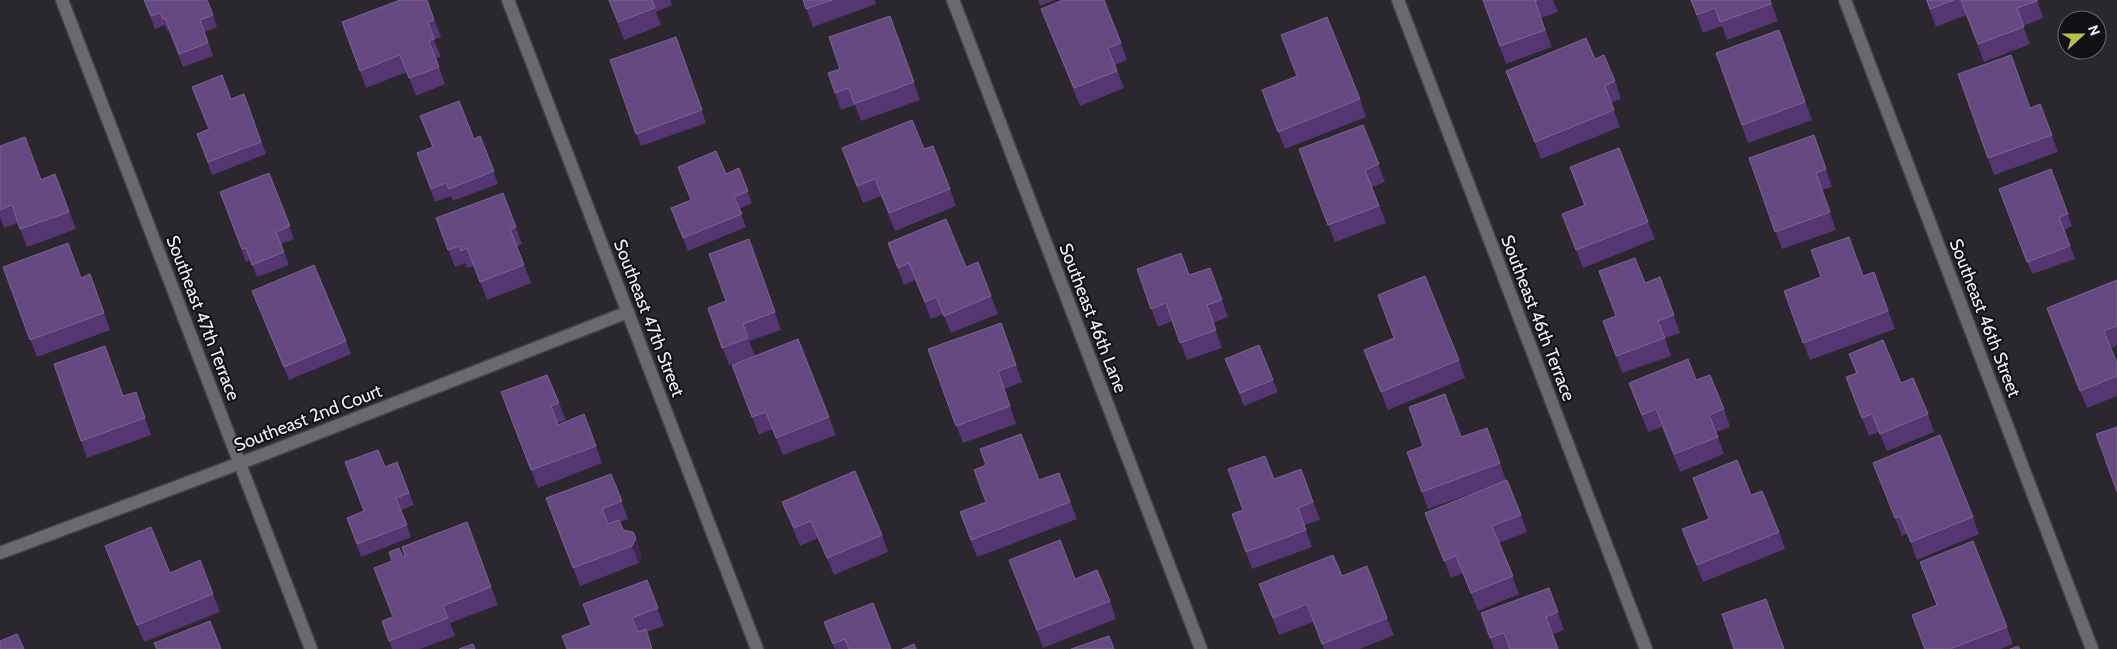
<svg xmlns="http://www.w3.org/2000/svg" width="2117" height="649" font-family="Cabin,sans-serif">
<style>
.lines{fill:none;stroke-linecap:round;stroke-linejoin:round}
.minor-casing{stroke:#46434a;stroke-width:15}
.minor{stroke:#6b696d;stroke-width:12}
.wall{fill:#563573}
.shaded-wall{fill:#3d2751}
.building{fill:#664981;stroke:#7c6393}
.labels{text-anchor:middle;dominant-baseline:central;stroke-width:4;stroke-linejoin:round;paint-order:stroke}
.street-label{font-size:18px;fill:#f1eff4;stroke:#121014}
</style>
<rect width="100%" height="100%" fill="#2a272e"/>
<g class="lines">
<g class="minor-casing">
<g id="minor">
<polyline points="62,0 311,649"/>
<polyline points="508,0 757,649"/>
<polyline points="953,0 1201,649"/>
<polyline points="1398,0 1646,649"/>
<polyline points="1845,0 2092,649"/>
<polyline points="0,553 267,453 628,312"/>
</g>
</g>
<use href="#minor" class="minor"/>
</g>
<g class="wall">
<polygon points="144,0 213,15 217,27 205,32 213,56 183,67 169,31 167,31 165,25 155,29"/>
<polygon points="427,0 441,37 434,40 441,57 436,58 445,84 416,96 407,72 366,88 342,22"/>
<polygon points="609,0 670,0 672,5 656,12 661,25 624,40"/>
<polygon points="803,0 875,0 876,4 813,27"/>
<polygon points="1038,0 1055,0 1040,6"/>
<polygon points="1483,0 1553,0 1558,12 1541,18 1552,47 1506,64"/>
<polygon points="1691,0 1770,0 1778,21 1727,40 1722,26 1703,33"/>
<polygon points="1926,0 2037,0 2043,18 2023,26 2030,44 1984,62 1966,15 1936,27"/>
<polygon points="1041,9 1121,43 1127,60 1115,65 1124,88 1080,106"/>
<polygon points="890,16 920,100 861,121 855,105 841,110 835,93 840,69"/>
<polygon points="1779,30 1812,120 1748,143 1716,53"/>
<polygon points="676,37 706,123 641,146 610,60"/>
<polygon points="1595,59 1615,81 1621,99 1611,103 1620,127 1541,159 1506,71"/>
<polygon points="1958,74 2030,108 2040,104 2058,152 1994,175"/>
<polygon points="1262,90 1360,99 1366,117 1285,149"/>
<polygon points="244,94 266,154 212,175 197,134 208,129 231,99"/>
<polygon points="420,116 474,139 480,136 498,184 453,201 451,196 435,202 417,153 432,147"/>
<polygon points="1363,125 1385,182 1372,187 1386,223 1335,242 1306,167"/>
<polygon points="1814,135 1832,187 1822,190 1836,230 1782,249 1749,158"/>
<polygon points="0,146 41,179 55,174 76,229 27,247 18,223 4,228 0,217"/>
<polygon points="842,148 924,149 950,189 956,206 895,231 881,196 863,203"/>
<polygon points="678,167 726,174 739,168 752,203 739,209 746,227 688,251 671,208 691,200"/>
<polygon points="1570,167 1648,222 1655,239 1583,268 1562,214 1584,205"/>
<polygon points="2051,169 2072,226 2064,230 2075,259 2032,274 1999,189"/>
<polygon points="269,173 294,239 281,244 289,265 257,277 250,260 246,262 220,192"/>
<polygon points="503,193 522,244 517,246 531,283 487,300 474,266 467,268 465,263 455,267 436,218"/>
<polygon points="749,239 781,330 749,341 755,356 729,365 708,308 726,301"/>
<polygon points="888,243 966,267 991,296 998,314 951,333 943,314 931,319 915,280 904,285"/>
<polygon points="3,267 81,278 104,313 110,330 37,357"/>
<polygon points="1210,268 1228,317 1213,323 1222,348 1187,360 1172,321 1158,327 1137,269 1189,275"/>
<polygon points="1874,272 1895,329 1810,360 1784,291 1863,276"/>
<polygon points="1660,277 1680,333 1665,338 1671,356 1622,373 1603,321 1615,316 1645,283"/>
<polygon points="2117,280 2117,346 2111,348 2117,363 2117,396 2087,408 2047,308"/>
<polygon points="252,291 346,341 351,354 289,380"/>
<polygon points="1378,295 1459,360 1465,378 1388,410 1364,350 1394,338"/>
<polygon points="1001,323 1022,382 1004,389 1016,424 963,443 928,349"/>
<polygon points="1849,354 1901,383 1928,414 1934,432 1887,451 1879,432 1869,436 1846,377 1856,373"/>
<polygon points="1225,359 1273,380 1278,392 1244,406"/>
<polygon points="54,364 123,396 136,392 151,435 87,458"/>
<polygon points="732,365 829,417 836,435 783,455 772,429 759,435"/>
<polygon points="1696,380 1724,409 1730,427 1716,432 1724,454 1680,472 1662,427 1648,432 1629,383"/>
<polygon points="559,403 566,420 558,423 558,425 584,414 602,463 538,488 508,410"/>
<polygon points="1487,428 1506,480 1521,515 1527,532 1499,543 1519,594 1478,611 1463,573 1451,578 1425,513 1495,485 1428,509 1407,452 1461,437"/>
<polygon points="397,462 414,505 401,510 411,537 361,557 347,518 364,511 385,467"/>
<polygon points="1873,463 1973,517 1979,534 1917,560 1907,533 1902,536"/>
<polygon points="1301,469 1320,520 1304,525 1312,547 1252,569 1232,514 1243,510 1274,479"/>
<polygon points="1059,473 1077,519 977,557 960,512 986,502"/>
<polygon points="611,474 628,519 620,522 623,530 642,556 639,563 580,586 553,516"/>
<polygon points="1693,478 1779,532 1785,549 1703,582 1682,529 1709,519"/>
<polygon points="782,502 882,535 888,552 834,575 818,538 800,546"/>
<polygon points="105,546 170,573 213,594 220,612 144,642"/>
<polygon points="403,557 491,587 498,605 450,623 455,636 420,649 392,649 382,621 393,617"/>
<polygon points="1009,560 1075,579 1110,601 1116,619 1043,648"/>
<polygon points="1920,562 2007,627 2013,644 2001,649 1924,649 1912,615 1937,606"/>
<polygon points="1342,576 1387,618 1394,635 1360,649 1324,649 1313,622 1279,635 1259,584"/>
<polygon points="647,580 664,626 647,632 562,636 590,625"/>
<polygon points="1549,588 1564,630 1553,634 1558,649 1494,649 1481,613"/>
<polygon points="824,622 891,649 835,649"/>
</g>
<polygon class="shaded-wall" points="636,538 642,556 639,563 632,546"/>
<g class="building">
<polygon points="144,0 207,0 213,15 200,20 208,43 179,54 165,18 163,19 160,13 151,16"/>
<polygon points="400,0 427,0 434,20 428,22 434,39 429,41 439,67 409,78 400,55 360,71 342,22"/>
<polygon points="609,0 652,0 655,8 618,22"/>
<polygon points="803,0 832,0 806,9"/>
<polygon points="1063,0 1104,0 1121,43 1108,48 1117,71 1074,88 1041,9"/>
<polygon points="1483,0 1537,0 1535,1 1545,30 1500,46"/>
<polygon points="1691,0 1770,0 1771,4 1720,22 1715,8 1697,15"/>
<polygon points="1927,0 1954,0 1930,9"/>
<polygon points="1961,0 2037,0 2037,1 2017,8 2024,27 1978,44"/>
<polygon points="890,16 914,82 854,104 849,88 835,93 828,73 840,69 829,37"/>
<polygon points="1327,17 1360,99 1278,132 1262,90 1297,76 1281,35"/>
<polygon points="1779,30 1805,102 1742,125 1716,53"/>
<polygon points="676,37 702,110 636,134 610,60"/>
<polygon points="1586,38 1595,59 1604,55 1615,81 1605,86 1614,110 1535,142 1506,71"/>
<polygon points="2011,55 2030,108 2040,104 2052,135 1988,158 1958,74"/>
<polygon points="222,75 231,99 244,94 261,142 208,162 197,134 209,129 192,87"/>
<polygon points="459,101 474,139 480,136 494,171 449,189 446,183 431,189 417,153 433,147 420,116"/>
<polygon points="912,120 924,149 933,146 950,189 889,213 875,179 857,186 842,148"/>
<polygon points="1363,125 1379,164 1365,170 1379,206 1328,225 1299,149"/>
<polygon points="1814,135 1826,169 1816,173 1830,212 1775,232 1749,158"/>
<polygon points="25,137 41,180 55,174 69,212 20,229 12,205 0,210 0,146"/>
<polygon points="1619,148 1648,222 1576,250 1562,214 1585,205 1570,167"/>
<polygon points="716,151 726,174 739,168 748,191 734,197 742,214 683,238 671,208 691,200 678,167"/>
<polygon points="2051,169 2068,214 2059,217 2070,246 2027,262 1999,189"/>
<polygon points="269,173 290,226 276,232 284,252 252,265 246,248 242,249 220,192"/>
<polygon points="503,193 516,227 510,229 524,265 480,282 467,248 461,251 459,246 448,250 436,218"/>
<polygon points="946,219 966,267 978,262 991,296 944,316 936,297 925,302 909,263 898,268 888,243"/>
<polygon points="1849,237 1863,276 1874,272 1888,311 1803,343 1784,291 1821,277 1811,250"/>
<polygon points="749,239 775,312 743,324 748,338 722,348 708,308 726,301 709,254"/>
<polygon points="68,243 81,278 90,274 104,313 30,340 3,267"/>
<polygon points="1181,253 1189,275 1210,268 1222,300 1207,305 1216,330 1180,343 1166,303 1151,309 1137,269"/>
<polygon points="1635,258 1645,283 1660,277 1674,315 1658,321 1665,338 1616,356 1603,321 1616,316 1599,271"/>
<polygon points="314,265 346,341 284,367 252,291"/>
<polygon points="1425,276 1459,360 1381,392 1364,350 1394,338 1378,295"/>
<polygon points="2117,280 2117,326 2104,331 2117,363 2117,376 2080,391 2047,308"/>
<polygon points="1001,323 1016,365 998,371 1010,406 956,426 928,349"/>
<polygon points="798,339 829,417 776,438 766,412 752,417 732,365"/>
<polygon points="1883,340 1901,383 1913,378 1928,414 1880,434 1872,414 1862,418 1846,377 1857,373 1849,354"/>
<polygon points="1259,345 1273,380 1240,393 1225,359"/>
<polygon points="105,346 123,396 136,392 145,418 81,441 54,364"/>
<polygon points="1688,359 1696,380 1710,375 1724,409 1709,415 1718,437 1674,454 1656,409 1642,415 1629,383"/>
<polygon points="547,375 559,403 551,406 558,425 584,414 596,446 531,470 501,392"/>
<polygon points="1445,394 1461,437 1487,428 1500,463 1422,492 1407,452 1423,446 1409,407"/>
<polygon points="2117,427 2117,492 2096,434"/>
<polygon points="1021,434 1039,480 1059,473 1070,502 971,540 960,512 986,502 974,470 986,465 980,449"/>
<polygon points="1940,435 1973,517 1911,542 1900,516 1895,518 1873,463"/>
<polygon points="378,450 385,467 397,462 409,493 396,498 407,525 357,544 347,518 364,511 345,462"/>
<polygon points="1265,456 1274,479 1301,469 1313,502 1298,508 1306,530 1246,552 1232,514 1243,510 1228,469"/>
<polygon points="1737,460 1751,495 1762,491 1779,532 1697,565 1682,529 1709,519 1693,478"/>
<polygon points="855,471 882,535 827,558 811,521 794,528 782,502"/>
<polygon points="611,474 622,501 602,509 608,524 619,520 623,530 633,532 636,538 632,546 573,568 546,498"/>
<polygon points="1507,480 1521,515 1492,526 1513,576 1471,593 1456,556 1444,561 1425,513"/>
<polygon points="467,522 491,587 443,606 448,618 389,641 382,621 393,617 374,568 392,561 389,552 399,548 403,557 405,556 402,547"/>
<polygon points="151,527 170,573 200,560 213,594 137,625 105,546"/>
<polygon points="1060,540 1075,579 1097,570 1110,601 1037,630 1009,560"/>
<polygon points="1973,541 2007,627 1950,649 1925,649 1912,615 1937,605 1920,562"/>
<polygon points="1333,555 1342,576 1367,566 1387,618 1322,644 1307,604 1273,618 1259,584"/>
<polygon points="647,580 658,608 632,618 638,632 646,629 652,649 567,649 562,636 591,625 583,604"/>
<polygon points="1549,588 1558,612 1546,617 1558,649 1510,649 1504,633 1490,638 1481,613"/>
<polygon points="1766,599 1784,649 1734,649 1722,614"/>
<polygon points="873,603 891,649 849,649 845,639 833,644 824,622"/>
<polygon points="210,621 221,649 157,649 154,643"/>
<polygon points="17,634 24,649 0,649 0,641"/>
<polygon points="1109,636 1114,649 1071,649"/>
<polygon points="473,644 475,649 459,649"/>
<polygon points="914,644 916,649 902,649"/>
<polygon points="2018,646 2020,649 2010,649"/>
</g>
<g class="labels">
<g class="street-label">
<text transform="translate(203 318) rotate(69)">Southeast 47th Terrace</text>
<text transform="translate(649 318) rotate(69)">Southeast 47th Street</text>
<text transform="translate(1093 318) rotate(69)">Southeast 46th Lane</text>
<text transform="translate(1538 318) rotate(69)">Southeast 46th Terrace</text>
<text transform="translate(1985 318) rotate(69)">Southeast 46th Street</text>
<text transform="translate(308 418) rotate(-21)">Southeast 2nd Court</text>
</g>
</g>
<g transform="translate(2082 35) rotate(69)"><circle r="24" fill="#121014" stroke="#6b696e"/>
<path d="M0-4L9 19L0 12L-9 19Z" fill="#b4c24a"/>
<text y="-8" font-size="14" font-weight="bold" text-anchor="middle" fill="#f1eff4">N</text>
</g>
</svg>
